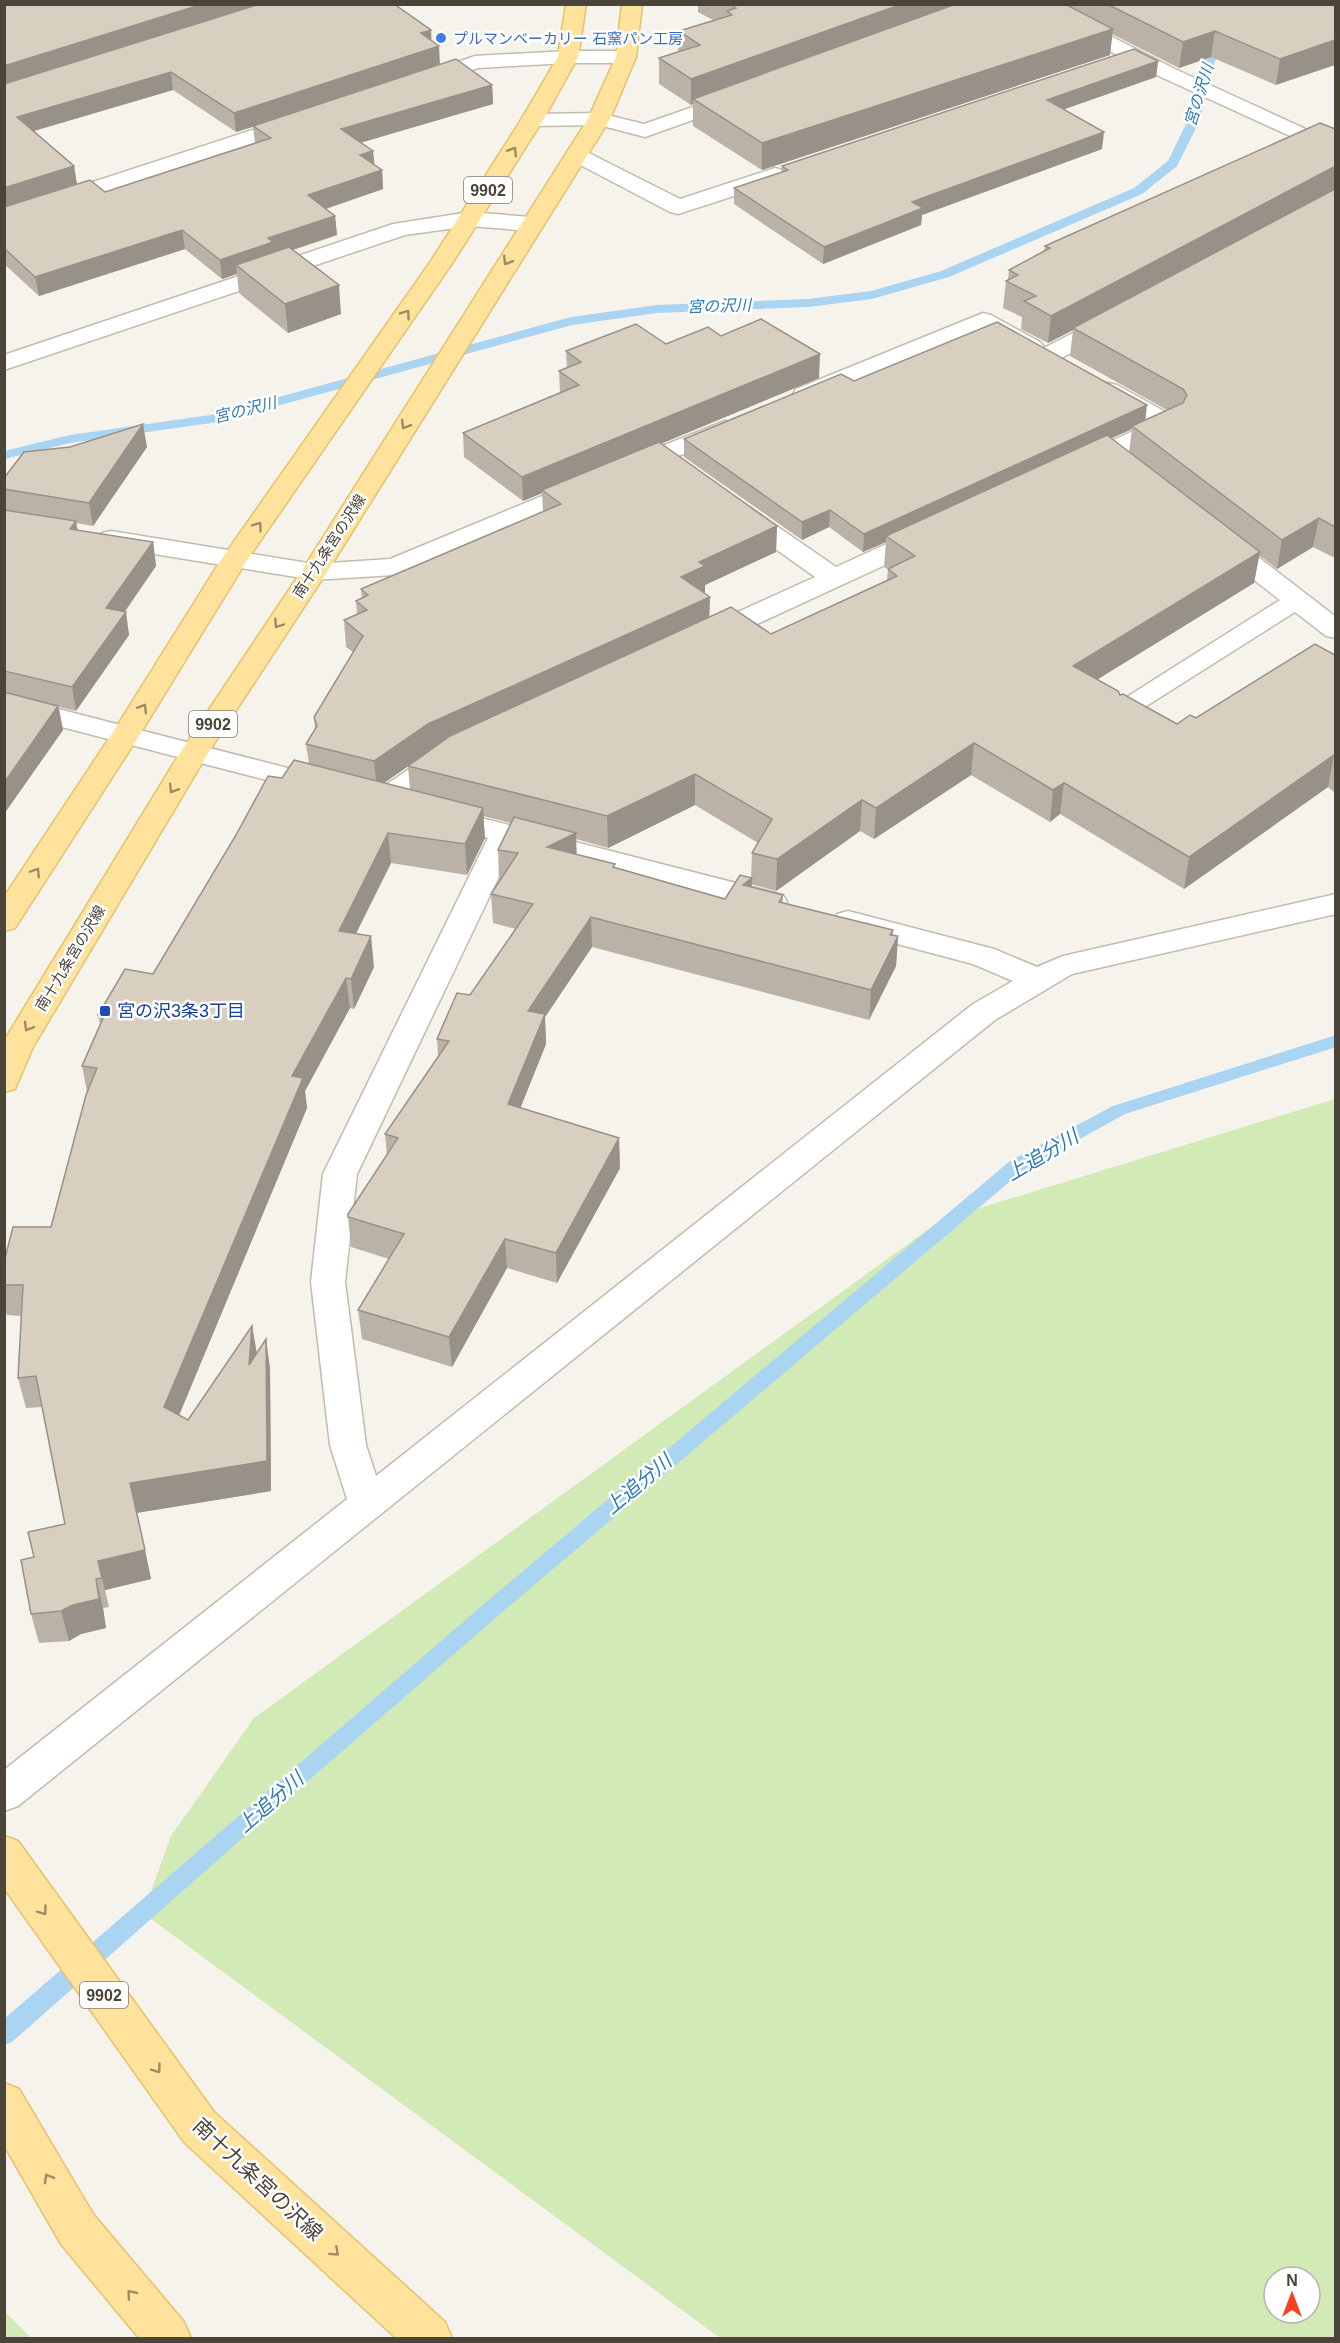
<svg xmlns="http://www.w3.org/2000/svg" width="1340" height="2343" font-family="Helvetica,'Noto Sans JP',sans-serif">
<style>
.green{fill:#d2eab5;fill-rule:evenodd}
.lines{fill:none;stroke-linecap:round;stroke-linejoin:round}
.stream{fill:#a9d4f2;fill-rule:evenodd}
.lane-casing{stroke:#c2bbae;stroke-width:3}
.street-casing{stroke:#c2bbae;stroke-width:3}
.primary-casing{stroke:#e6c16a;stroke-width:3}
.lane{fill:#fff;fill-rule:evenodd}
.street{fill:#fff;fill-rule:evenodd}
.primary{fill:#ffe39c;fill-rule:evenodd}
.wall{fill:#bab2a6;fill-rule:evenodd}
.shaded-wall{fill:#979187}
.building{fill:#d8cfc1;stroke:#979187;stroke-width:1.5}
.oneway{stroke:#9c8c66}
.shop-dot{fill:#3f7fe0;stroke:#fff;stroke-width:2}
.transit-dot{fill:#1a4fb4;stroke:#fff;stroke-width:2}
.labels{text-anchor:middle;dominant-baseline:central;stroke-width:5;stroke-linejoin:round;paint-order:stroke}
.far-shop-label{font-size:15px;fill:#366cbe;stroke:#fff;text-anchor:start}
.far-street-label{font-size:15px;fill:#4b4439;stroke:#fff}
.far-water-label{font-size:16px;font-style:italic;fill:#2e7ab2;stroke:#fff}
.shield{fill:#fff;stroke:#817c74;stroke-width:1.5}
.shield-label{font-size:16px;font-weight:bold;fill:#4b4439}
.transit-label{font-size:18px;fill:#164399;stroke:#fff;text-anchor:start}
.water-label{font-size:20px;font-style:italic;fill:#2e7ab2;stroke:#fff}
.near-street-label{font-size:21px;fill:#4b4439;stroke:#fff}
</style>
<rect width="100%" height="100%" fill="#f6f3ec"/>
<g class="green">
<path d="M1335,1099V2338H720L143,1913L171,1836L254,1718L941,1220ZM1274,2277H1310V2313H1274Z"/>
<polygon points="4,2312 5,2312 31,2338 5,2338"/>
</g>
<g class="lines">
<g class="stream">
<polygon points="1233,44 1239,47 1237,49 1215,60 1200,120 1177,166 1142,194 949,277 872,299 808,307 657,313 572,325 218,422 70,443 4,459 4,451 70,435 217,414 571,317 657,305 808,299 871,291 941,271 1134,188 1168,161 1188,120 1204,58"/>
<polygon points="1336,1035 1336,1047 1125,1114 1022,1171 499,1615 255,1827 12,2042 4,2045 4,2019 485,1603 1010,1161 1113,1106"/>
</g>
<g class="lane-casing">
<polygon id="lane" points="1297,593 1306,595 1309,600 1306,605 1129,717 1120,720 1111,717 1107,712 1111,707 1288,595"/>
</g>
<g class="street-casing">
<g id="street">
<polygon points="1021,4 1048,4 1175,69 1336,143 1336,157 1161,77 1024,8"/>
<polygon points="568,51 626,51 633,53 636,57 633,61 626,63 568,63 478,68 424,86 417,84 414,80 417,76 475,56"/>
<polygon points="736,92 743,94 747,98 743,102 645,137 599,125 532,126 524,125 521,120 524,115 532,114 599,113 644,124"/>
<polygon points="295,116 303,117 306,122 303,127 4,226 4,211"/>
<polygon points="577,147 680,199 775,168 783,170 786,175 783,180 678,214 670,212 569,159 566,154 569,149"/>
<polygon points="470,212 530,217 538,219 541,224 538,229 530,231 470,226 405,235 4,370 4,355 393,224"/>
<path d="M983,313L991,315L1040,342L1044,347L1042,349L1102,318L1110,316L1118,318L1122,323L1118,328L1056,361L1048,363L1040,361L1036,356L1038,353C1020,357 997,337 982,329L814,399L805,401L796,399L793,394L796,389Z"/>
<polygon points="1108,383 1117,385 1178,419 1181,424 1178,429 1091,469 1082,472 1073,469 1069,464 1073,459 1150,423 1099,395 1096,390 1099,385"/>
<polygon points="725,421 734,423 737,428 734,433 640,472 631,475 622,472 618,467 622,462"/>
<polygon points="583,479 592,482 596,487 592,492 394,575 314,580 111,547 102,545 98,539 102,533 111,531 314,564 390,559"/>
<polygon points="740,504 749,507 836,567 917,530 926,528 935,530 939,536 935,542 716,643 706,645 696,643 692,637 696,631 815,577 731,517 727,512 731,507"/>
<polygon points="1222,534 1231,536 1336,617 1336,638 1326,636 1213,548 1209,542 1213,536"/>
<polygon points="4,695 338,781 342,787 338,793 328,796 4,712"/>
<polygon points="447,747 457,750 461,756 457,762 391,807 381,810 371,807 367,801 371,795 437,750"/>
<polygon points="442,808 783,895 787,902 783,909 772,912 514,845 357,1174 345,1282 366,1445 376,1476 973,1004 1013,981 973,964 837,928 833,921 837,914 848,911 994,949 1037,967 1063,956 1336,894 1336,914 1072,974 995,1020 18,1806 4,1811 4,1770 347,1499 330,1445 311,1282 323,1174 488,838 432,824 427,817 432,810"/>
</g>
</g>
<g class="primary-casing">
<g id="primary">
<polygon points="566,4 586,4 578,57 543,120 453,262 247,560 140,734 15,928 4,931 4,897 112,734 221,560 431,261 521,120 558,57"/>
<polygon points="622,4 642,4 636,57 610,119 327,572 208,753 33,1047 15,1089 4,1092 4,1041 180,753 301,572 588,119 616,57"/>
<polygon points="4,1836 18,1841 214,2112 445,2322 452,2338 396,2338 184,2142 4,1888"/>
<polygon points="4,2083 19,2089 93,2214 184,2322 191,2338 139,2338 61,2244 4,2145"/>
</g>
</g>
<use href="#lane" class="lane"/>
<use href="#street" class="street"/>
<use href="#primary" class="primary"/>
</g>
<g class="wall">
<path d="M4,4L431,40L440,64L492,85L493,104L361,142L373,151L374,165L382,170L383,189L326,209L335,216L337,235L293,250L341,314L288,333L239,293L237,274L222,279L185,249L39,296L4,264ZM173,90L236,132L253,127L255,144L105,192L77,184L74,166L34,131Z"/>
<polygon points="698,4 1335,4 1276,85 1211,57 1179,68 1112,34 1110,55 762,170 693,126 693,104 691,105 659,84 659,58 678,52 679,31 713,20 698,12"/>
<polygon points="1158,61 1156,77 1064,109 1102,149 922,215 921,225 823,264 734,204 734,188 781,172 782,166"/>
<path d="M1335,129V558L1313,547L1277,569L1259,555L1254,583L1097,679L1120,695L1177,724L1196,718L1335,655V793L1328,787L1184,889L1060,814L1050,822L971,775L874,839L860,831L776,891L751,884V887L783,895V902L898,936L896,966L869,1020L592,947L545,1017L546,1044L520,1108L619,1138L620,1168L557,1283L507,1268L452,1367L362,1339L358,1310L389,1259L351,1247L348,1217L387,1155L385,1134L438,1056L437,1039L470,995L516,929L493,923L491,894L500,880H499L498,850L511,823L483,816L485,838L467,875L391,863L356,934L374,967L354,1009L350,1008L305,1091L307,1108L179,1415L188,1420L252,1326L257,1353L266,1339L270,1369L271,1491L136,1513L151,1579L105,1590L109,1607L103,1608L106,1628L81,1634L69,1641L39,1643L31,1614L34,1557L65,1524L42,1407L26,1408L18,1378L22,1316L7,1315L4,1307V1262L51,1227L87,1092L82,1066L100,1024L98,1015L153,974L282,778L309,764L306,744L315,729L314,717L353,652L346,647L344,620L357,614L356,601L362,598L361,589L543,511L542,493L523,501L464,457L463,433L560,393L559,371L567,368L566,351L666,344L721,336L819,378L661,443L777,526L776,552L705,585V592L704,593L710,597L709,617L771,634L887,580L888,569L884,567L886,542L863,552L829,527L802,540L684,457V439L854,381L1145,420L1167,410L1070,356L1073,330L1048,343L1021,329L1022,317L1003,308L1006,281L1008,280L1009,270L1044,251L1045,246ZM1132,429L1129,452L1111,438ZM408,766L410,790L383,783ZM695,805L758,843L752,853L751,878L725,899L615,868L576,854V839L608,848Z"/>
<polygon points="147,447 93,526 76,523 78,531 153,542 156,566 125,612 129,635 76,711 59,707 63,730 4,814 4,478"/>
</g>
<g class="shaded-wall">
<polygon points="203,4 263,4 4,86 4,66"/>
<polygon points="902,4 973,4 693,99 693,104 691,105 691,79"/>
<polygon points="1113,29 1110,55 762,170 762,143"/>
<polygon points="431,30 432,49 421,33"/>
<polygon points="1215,31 1211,57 1179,68 1183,42"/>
<polygon points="1335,40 1335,65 1276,85 1280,59"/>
<polygon points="439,46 440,65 236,132 234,113"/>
<polygon points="1158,61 1156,77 1045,116 1047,100"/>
<polygon points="171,72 173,90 20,135 17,117"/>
<polygon points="492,85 493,104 343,148 341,129"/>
<polygon points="1104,132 1102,149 922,215 921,225 823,264 824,247 912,202"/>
<polygon points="373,151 375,170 360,155"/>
<polygon points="74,166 77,185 4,208 4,188"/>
<polygon points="1335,167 1335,194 1073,328 1073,330 1048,343 1051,316 1332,168"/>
<polygon points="382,170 383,189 310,214 308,195"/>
<polygon points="335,216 337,235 274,256 236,265 237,274 222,279 220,260 268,238"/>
<polygon points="182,230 185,249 39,296 35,277"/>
<polygon points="339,285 341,314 288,333 285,304"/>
<polygon points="820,354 819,378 545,492 542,490 542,493 523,501 522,477"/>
<polygon points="1147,405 1145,423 1132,426 1132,429 891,539 886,536 886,542 863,552 864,534"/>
<polygon points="143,424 147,447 93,526 89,503"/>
<polygon points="830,510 829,527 802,540 802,522"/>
<polygon points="1319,518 1313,547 1277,569 1282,540"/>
<polygon points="76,521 80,545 70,529"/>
<polygon points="777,526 776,552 705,585 705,592 681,603 681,577 699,562"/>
<polygon points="153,542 156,566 110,632 106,608"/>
<polygon points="1260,552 1254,583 1069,697 1073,666"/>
<polygon points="710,597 709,623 430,751 377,788 374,761 428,724"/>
<polygon points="126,612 129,635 76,711 72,687"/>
<polygon points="58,706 63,730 4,814 4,783"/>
<polygon points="974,743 971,775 874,839 876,808"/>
<polygon points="1334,755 1328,787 1184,889 1189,857"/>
<polygon points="695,774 695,805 608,848 607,816"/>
<polygon points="1064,783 1060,814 1050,822 1053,790"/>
<polygon points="862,800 860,831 776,891 777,859"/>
<polygon points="483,808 485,838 467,875 465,844"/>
<polygon points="388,833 391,863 342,961 339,931"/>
<polygon points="576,833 577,863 547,847"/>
<polygon points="752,878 751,908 743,885"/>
<polygon points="591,917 592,947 545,1017 546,1044 510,1134 508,1104 528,1011"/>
<polygon points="893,930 891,949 898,936 896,966 869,1020 871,990 890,935"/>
<polygon points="371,936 374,967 354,1009 351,979"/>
<polygon points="346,978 350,1008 305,1091 307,1108 170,1437 164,1407 292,1076"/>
<polygon points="619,1138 620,1168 557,1283 556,1253"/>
<polygon points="505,1239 507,1268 452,1367 449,1337"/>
<polygon points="252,1326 257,1356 249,1365"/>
<polygon points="266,1339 270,1369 271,1491 136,1513 130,1483 267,1461"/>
<polygon points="145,1550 151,1579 105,1590 109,1607 98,1561"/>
<polygon points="96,1579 103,1608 106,1628 81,1634 69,1641 61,1611"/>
</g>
<g class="building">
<polygon points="4,4 203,4 4,66"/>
<polygon points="260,4 394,4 431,30 421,33 439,46 234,113 171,72 17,117 74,166 4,188 4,84"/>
<polygon points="730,4 902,4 691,79 659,58 700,45 679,31 732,15 727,11 736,8"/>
<polygon points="956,4 1065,4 1113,29 762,143 693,99"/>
<polygon points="1107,4 1335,4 1335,40 1280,59 1215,31 1183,42"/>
<polygon points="1134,49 1158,61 1047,100 1104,132 912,202 923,208 824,247 734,188 788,170 782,166"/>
<polygon points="456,59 492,85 341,129 373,151 360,155 382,170 308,195 335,216 268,238 273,242 220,260 182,230 35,277 4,248 4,207 90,180 105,192 271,138 253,126"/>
<polygon points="1320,123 1335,129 1335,167 1332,168 1051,316 1024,301 1036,296 1006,281 1018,275 1009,270 1050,248 1045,246"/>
<polygon points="1335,189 1335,527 1319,518 1282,540 1132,426 1183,403 1187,395 1183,389 1073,328"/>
<polygon points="289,247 339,285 285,304 236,265"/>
<polygon points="761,319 820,354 522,477 463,433 579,385 559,371 581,362 566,351 636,324 666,344 708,327 721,336"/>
<polygon points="997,322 1147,405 864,534 830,510 802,522 684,439 841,374 854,381"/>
<polygon points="143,424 89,503 4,489 4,478 24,452 70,447"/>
<polygon points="1107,435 1260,552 1073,666 1118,691 1120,695 1123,694 1177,724 1190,715 1196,718 1315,644 1335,655 1335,756 1334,755 1189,857 1064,783 1053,790 974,743 876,808 862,800 777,859 752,853 772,819 695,774 607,816 408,766 450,736 731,607 771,634 897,576 888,569 915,556 886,536"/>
<polygon points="659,442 777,526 699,562 705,566 681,577 710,597 428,724 374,761 306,744 317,726 314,717 363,636 344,620 367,610 356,601 368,595 361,589 561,504 542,490"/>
<polygon points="4,510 76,521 70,529 153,542 106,608 126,612 72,687 4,671"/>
<polygon points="4,692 58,706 4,783"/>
<polygon points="294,760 483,808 465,844 388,833 339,931 371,936 351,979 346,978 292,1076 303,1078 164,1407 188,1420 252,1326 249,1365 266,1339 267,1461 130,1483 145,1550 98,1561 102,1578 96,1579 99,1599 73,1605 61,1611 31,1614 21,1560 34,1557 28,1532 65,1524 36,1376 18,1378 23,1285 4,1285 4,1262 13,1227 51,1227 86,1095 97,1068 82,1066 104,1016 98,1015 125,969 153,974 236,835 268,776 282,778"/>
<polygon points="514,817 576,833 547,847 615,864 613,867 725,899 740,875 752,878 743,885 783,895 779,902 893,930 890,935 898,936 871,990 591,917 528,1011 545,1014 508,1104 619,1138 556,1253 505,1239 449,1337 358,1310 404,1234 348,1217 348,1214 398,1138 385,1134 449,1041 437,1039 457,993 470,995 533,904 491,894 518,853 498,850"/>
</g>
<defs><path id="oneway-chevron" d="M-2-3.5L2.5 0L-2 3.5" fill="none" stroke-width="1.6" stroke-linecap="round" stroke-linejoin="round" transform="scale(1.5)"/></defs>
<g class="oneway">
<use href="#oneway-chevron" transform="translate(513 151) rotate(-58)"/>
<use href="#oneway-chevron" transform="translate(507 261) rotate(122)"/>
<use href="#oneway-chevron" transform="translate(406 314) rotate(-55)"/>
<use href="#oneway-chevron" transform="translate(405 425) rotate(122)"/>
<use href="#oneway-chevron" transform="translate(258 526) rotate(-55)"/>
<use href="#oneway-chevron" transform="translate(278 624) rotate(124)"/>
<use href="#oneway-chevron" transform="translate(143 708) rotate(-58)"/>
<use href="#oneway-chevron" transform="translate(173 789) rotate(121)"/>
<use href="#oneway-chevron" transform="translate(36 872) rotate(-57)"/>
<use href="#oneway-chevron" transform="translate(28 1027) rotate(121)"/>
<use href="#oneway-chevron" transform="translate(43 1911) rotate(54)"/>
<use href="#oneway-chevron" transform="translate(157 2069) rotate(54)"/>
<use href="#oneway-chevron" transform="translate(48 2178) rotate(-120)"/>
<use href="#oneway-chevron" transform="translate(335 2252) rotate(42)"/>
<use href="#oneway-chevron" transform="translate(131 2294) rotate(-130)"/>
</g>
<circle class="shop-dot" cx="441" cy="38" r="6"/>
<rect class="transit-dot" x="99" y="1005" width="12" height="12" rx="3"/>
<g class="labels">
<g class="far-shop-label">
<text x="453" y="38">プルマンベーカリー 石窯パン工房</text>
</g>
<g class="far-street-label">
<text transform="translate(329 546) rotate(-57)">南十九条宮の沢線</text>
<text transform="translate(70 958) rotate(-59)">南十九条宮の沢線</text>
</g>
<g class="far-water-label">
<text transform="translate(1199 95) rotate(-73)">宮の沢川</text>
<text transform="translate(719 306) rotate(-2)">宮の沢川</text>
<text transform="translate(245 410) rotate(-14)">宮の沢川</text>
</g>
<g class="shield">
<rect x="464" y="177" width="48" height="26" rx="4.5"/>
<rect x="189" y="711" width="48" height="26" rx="4.5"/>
<rect x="80" y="1982" width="48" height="26" rx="4.5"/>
</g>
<g class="shield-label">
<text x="488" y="190">9902</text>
<text x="213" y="724">9902</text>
<text x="104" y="1995">9902</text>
</g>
<g class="transit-label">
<text x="117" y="1011">宮の沢3条3丁目</text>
</g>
<g class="water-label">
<text transform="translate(1042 1155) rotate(-31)">上追分川</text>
<text transform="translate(638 1484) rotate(-40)">上追分川</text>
<text transform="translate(270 1802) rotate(-41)">上追分川</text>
</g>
<g class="near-street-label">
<text transform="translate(258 2179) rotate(43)">南十九条宮の沢線</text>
</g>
</g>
<rect width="1340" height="2343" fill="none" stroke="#4b4439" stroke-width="12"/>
<g transform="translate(1292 2295)"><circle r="28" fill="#ffffff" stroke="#b7b4b0" stroke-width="1.5"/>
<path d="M0-4.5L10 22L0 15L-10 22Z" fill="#fc3f1d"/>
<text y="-9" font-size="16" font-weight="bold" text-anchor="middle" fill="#4b4439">N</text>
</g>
</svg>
